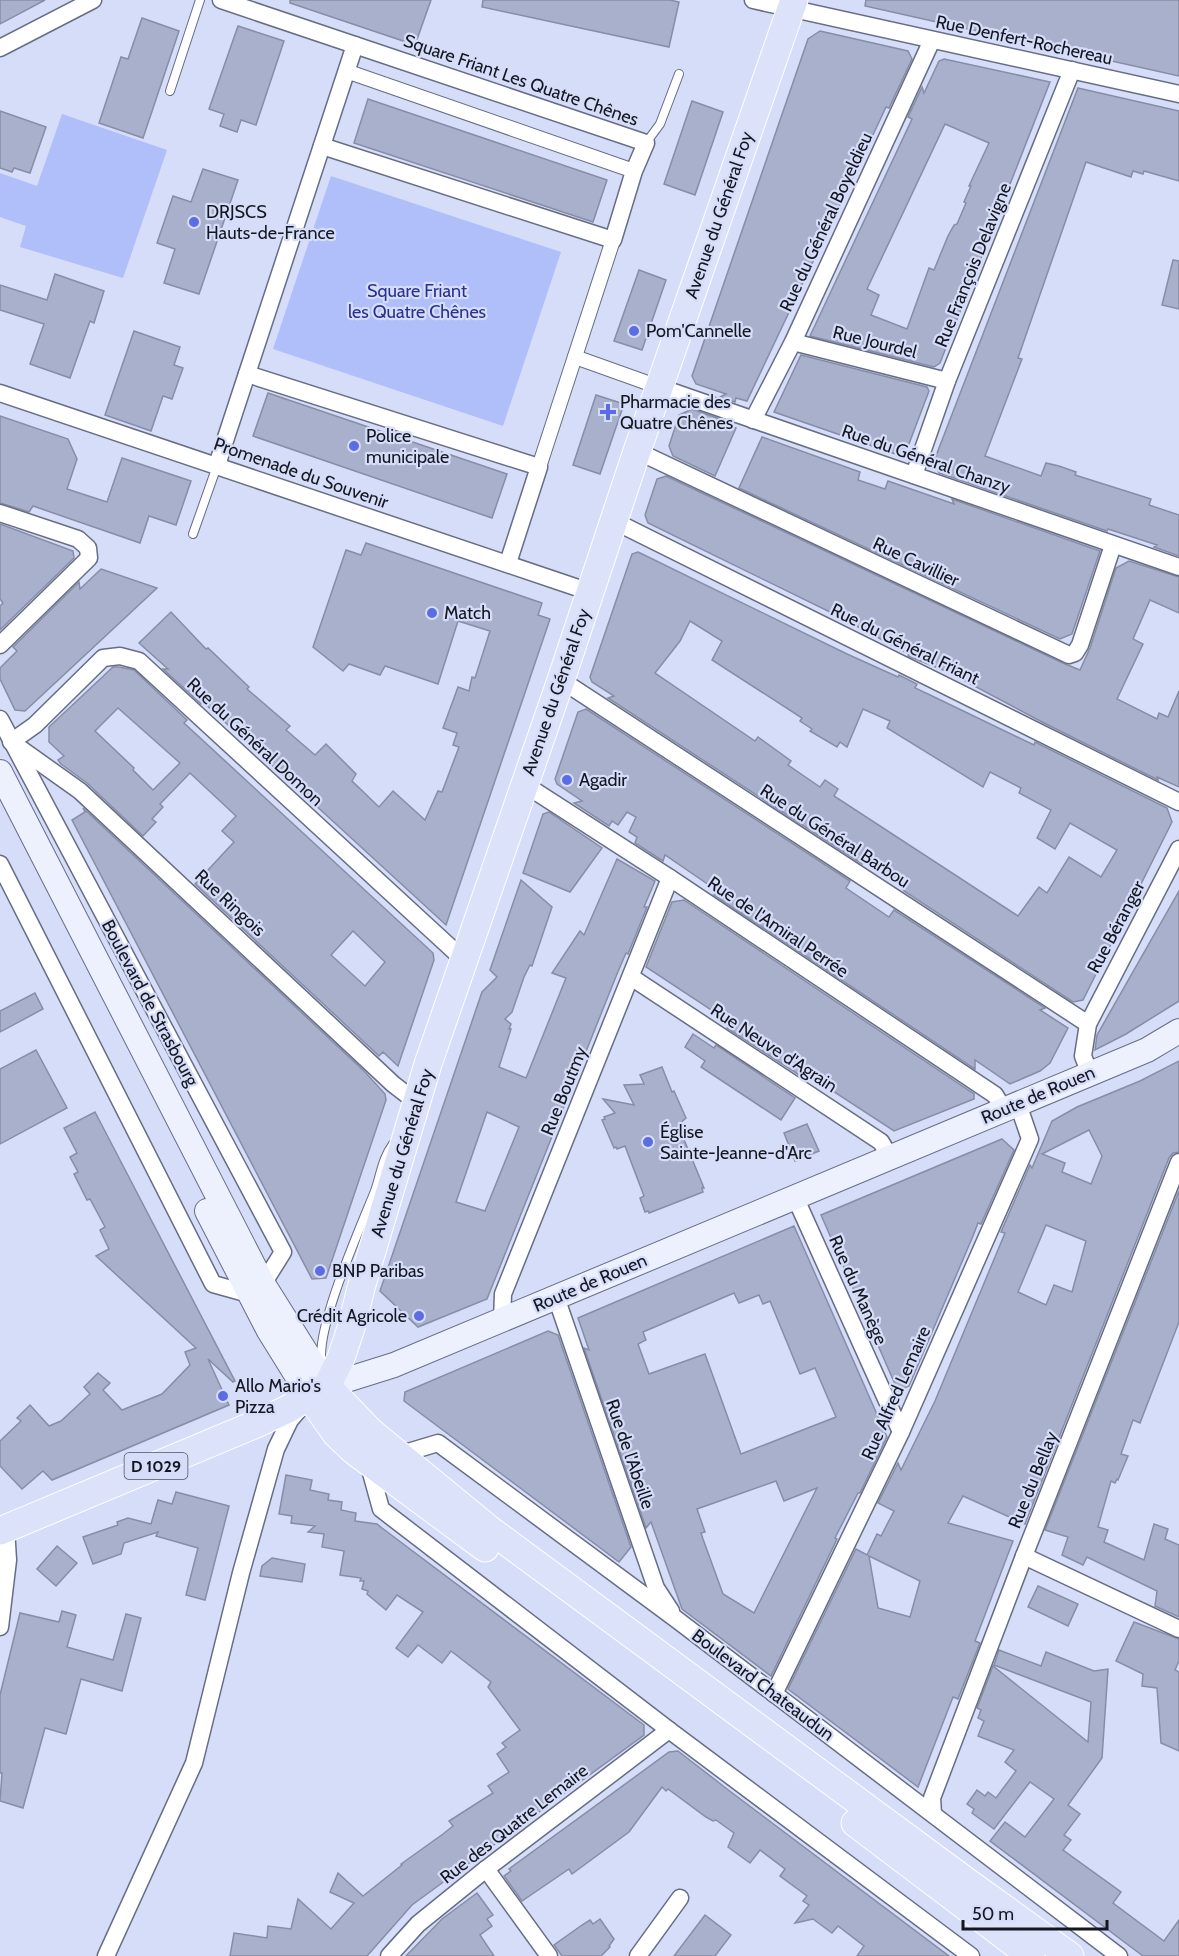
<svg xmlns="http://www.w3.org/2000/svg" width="1179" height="1956" font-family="Cabin,sans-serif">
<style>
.green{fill:#b0bef9}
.building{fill:#a9b0cb;stroke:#878da7;stroke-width:1.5;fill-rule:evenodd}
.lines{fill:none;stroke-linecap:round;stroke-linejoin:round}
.service-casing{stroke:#666d85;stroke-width:10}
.pedestrian-casing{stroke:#666d85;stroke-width:16}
.minor-casing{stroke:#666d85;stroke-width:19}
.secondary-casing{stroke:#666d85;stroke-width:26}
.primary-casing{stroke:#fff;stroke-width:29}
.service{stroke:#fff;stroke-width:8}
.pedestrian{stroke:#fff;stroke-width:14}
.minor{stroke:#fff;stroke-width:16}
.secondary{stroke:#edf0fd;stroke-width:24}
.primary{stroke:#dce2fa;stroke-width:27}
.poi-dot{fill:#5c6ce3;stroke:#d5ddf9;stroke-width:2}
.labels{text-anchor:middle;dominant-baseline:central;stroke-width:4.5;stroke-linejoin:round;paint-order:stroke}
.shield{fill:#d5ddf9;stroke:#4e5261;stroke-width:1.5}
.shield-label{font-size:16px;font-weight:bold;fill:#141620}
.street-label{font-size:18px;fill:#141620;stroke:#d5ddf9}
.poi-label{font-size:18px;fill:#141620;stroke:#d5ddf9;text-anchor:start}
.park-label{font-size:18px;fill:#2b318e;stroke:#d5ddf9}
</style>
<rect width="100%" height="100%" fill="#d5ddf9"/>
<g class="green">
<polygon points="62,114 167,150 123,278 20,247 26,226 0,217 0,173 37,186"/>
<polygon points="331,176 561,252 503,426 273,349"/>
</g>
<g class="building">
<polygon points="0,0 45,0 0,24"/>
<polygon points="290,0 431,0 415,45 290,3"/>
<polygon points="483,0 670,0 679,2 669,47 482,7"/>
<polygon points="866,0 1179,0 1179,76 865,6"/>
<polygon points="142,18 179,31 143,138 99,123 121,57 128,59"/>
<polygon points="238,26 284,41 256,125 241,120 237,132 220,126 224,114 209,109"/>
<polygon points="820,31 908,51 912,59 889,108 886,107 880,120 747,401 736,398 735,402 720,397 726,394 696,384 692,376 808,39"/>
<path d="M944,59L1050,82L940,363L934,367L810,336L912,119L908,117L922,87L924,93L939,61ZM945,124L989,143L969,186H971L964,202L966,203L957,224L954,225L948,236L934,270L929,268L907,329L871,315L879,295L867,289Z"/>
<polygon points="1078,88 1179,111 1179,181 1144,171 1143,174 1133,171 1131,177 1086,162 1018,358 1022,359 985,456 1041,476 1046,463 1059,466 1076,472 1075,475 1151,499 1149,505 1179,515 1179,556 1154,547 1157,545 1108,529 1107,531 939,473 934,461"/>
<polygon points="368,99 607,180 593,222 354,143"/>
<polygon points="692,101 723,112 695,195 664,184"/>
<polygon points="0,111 46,127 30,173 14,168 12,172 0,168"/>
<polygon points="203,169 238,180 199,294 164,283 175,249 157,243 173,196 191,202"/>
<polygon points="1173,260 1179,261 1179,309 1162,305"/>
<polygon points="639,270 666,280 642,350 614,341"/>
<polygon points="55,274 104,291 94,323 90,321 70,378 30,364 44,324 0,310 0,285 47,300"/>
<polygon points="134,331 180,347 174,365 183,368 172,399 163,396 151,431 105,415"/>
<polygon points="801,355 927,387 929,391 904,457 774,412"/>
<polygon points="268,393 507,474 492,518 253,436"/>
<polygon points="596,395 624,404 600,474 573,465"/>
<polygon points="692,409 728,422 727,425 736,428 715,476 673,456 669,446 679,415"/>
<polygon points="0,416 68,439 77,459 67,489 107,502 122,458 191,481 176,525 149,516 140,543 33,506 29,512 0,503"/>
<polygon points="762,437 860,472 858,480 885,489 888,481 954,504 952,499 1100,551 1072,634 1060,639 739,488"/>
<polygon points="666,476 1065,664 1080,670 1090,648 1116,568 1129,561 1179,577 1179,613 1150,600 1133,639 1143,644 1117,699 1157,719 1159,713 1168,717 1179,691 1179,787 1157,777 1158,780 1044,723 948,672 908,656 909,654 830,612 648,523 645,515 657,479"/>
<polygon points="0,524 73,551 74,558 0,630 0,606 3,603 0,599"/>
<polygon points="366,543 542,603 538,615 550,619 446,925 203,702 201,704 163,669 168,669 139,643 171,612 206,649 208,648 249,687 247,689 290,726 286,730 315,755 326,744 356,774 352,781 379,807 393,791 425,820 438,791 442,792 459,747 453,745 457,733 443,728 458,687 469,691 472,677 475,678 490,631 458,621 438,684 385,666 380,675 349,664 343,671 313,647 346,550 361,555"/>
<path d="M638,552L847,654L898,677L899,675L917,684L915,688L928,694L1034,745L1035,742L1167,808L1172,822L1083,1000L1073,1002L904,891L898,883L876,868L864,861L862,864L608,698L614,696L592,682L590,677L632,554ZM690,621L722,641L712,660L802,718L800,721L812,729L810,731L837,747L840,742L847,747L863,709L890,721L887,728L983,787L990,772L1021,788L1019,793L1051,810L1037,838L1055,849L1070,823L1117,850L1101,877L1069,857L1047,893L1039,887L1018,916L834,796L838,789L825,780L820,787L788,765L791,761L758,737L755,741L655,673L680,641Z"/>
<polygon points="101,569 157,588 25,711 15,710 0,679 0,668 17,651 13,647 79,582 80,589"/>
<path d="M113,667H119L134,670L187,720L184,723L433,953L434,960L398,1066L383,1052L379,1056L195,884L234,842L222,831L236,816L190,773L160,804L163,807L152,819L156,822L143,836L87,783L61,764L58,760L64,756L49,742V727ZM118,708L180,763L153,790L133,770L134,768L95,731ZM353,931L385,962L365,986L331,955Z"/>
<polygon points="586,709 850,881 846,888 889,917 894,910 1045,1008 1040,1010 1068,1028 1050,1063 1040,1071 1010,1084 975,1060 975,1069 714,895 722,894 665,855 663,861 635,843 637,837 629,832 636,817 627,812 618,825 612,821 609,826 574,803 582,801 557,784 555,779 578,712"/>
<polygon points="83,808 364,1071 385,1094 386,1100 326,1278 312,1279 72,820 85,812"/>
<polygon points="549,812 602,848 570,892 523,873 543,814"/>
<path d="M617,859L655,881L644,907H647L628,954L626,953L617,974L487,1299L418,1327L380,1291L482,992L497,977L490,970L521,880L552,907L532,966L530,965L524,977L512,1012L505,1019L511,1024L509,1029H511L499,1067L526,1078L566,978L552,973L580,931L584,935ZM487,1112L519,1127L485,1211L456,1202Z"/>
<polygon points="1179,891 1179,1001 1126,1034 1095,1050 1097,1035"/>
<polygon points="684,900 974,1094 974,1099 894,1131 810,1076 807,1080 727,1028 731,1023 646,967 672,902"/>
<polygon points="35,993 43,1009 0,1032 0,1011"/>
<polygon points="693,1034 714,1048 716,1045 795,1098 781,1120 701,1067 705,1061 685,1047"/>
<polygon points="36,1050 67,1108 0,1144 0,1069"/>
<path d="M1179,1061V1152L1173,1153L1169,1158L1025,1524L963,1496L948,1523L1013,1541L975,1641L980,1643L958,1699L953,1697L918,1787L788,1689L856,1549L867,1555L877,1534L881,1536L894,1511L878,1503L898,1463L901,1470L935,1401L1005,1233L1001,1232L1030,1165L1032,1168L1052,1121L1077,1107L1140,1081ZM1089,1130L1102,1156L1091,1184L1062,1172L1065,1163L1042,1154ZM1046,1225L1086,1241L1072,1292L1054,1285L1046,1305L1018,1292ZM869,1556L920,1581L910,1617L878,1608Z"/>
<polygon points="662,1067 672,1092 674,1091 686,1118 678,1125 704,1188 702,1188 703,1192 649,1213 648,1211 645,1212 640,1198 644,1196 625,1146 617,1149 616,1147 614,1148 602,1120 605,1119 604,1117 615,1113 603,1099 634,1105 624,1085 644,1084 640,1075"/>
<polygon points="95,1112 235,1381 233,1382 208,1359 229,1405 52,1480 43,1471 22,1489 0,1466 0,1441 21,1421 17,1418 30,1405 49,1426 61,1421 90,1394 84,1387 98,1373 110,1383 103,1390 122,1410 162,1394 190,1365 185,1352 196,1348 96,1256 109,1249 100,1230 105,1227 90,1199 87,1200 74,1174 78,1172 70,1157 77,1153 64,1128"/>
<polygon points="807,1124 819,1151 795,1161 784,1133"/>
<polygon points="1002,1139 1014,1150 981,1224 978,1223 973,1236 909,1386 898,1391 821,1215"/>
<polygon points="1179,1191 1179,1322 1140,1423 1133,1420 1121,1454 1128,1456 1118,1480 1117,1479 1115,1483 1111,1481 1098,1527 1108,1530 1104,1542 1144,1560 1154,1524 1168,1529 1165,1539 1179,1545 1179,1617 1155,1606 1157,1591 1087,1557 1083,1565 1062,1555 1068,1537 1045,1530"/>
<path d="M794,1226L887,1437L860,1493H858L835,1538L837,1539L771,1676L682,1609L651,1522L646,1528L584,1348L589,1350L578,1318ZM734,1293L739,1303L759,1295L763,1304L770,1301L800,1374L815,1368L836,1417L741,1454L705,1354L649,1374L638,1344L646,1340L643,1332ZM776,1481L784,1501L817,1488L754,1613L723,1594L703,1539L701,1533L705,1532L697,1509Z"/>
<polygon points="548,1331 558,1335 631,1547 619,1562 404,1401 405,1392"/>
<polygon points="286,1475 312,1480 310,1490 329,1494 328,1500 342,1502 341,1510 356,1513 355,1521 377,1524 382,1528 644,1725 644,1735 412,1905 367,1956 230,1956 234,1933 267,1938 268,1926 291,1929 298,1899 331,1929 354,1903 330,1892 338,1873 363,1896 402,1865 401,1864 443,1834 453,1826 449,1821 493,1793 488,1786 509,1772 497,1754 506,1747 502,1743 520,1730 488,1687 491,1682 451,1651 442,1663 418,1645 408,1657 396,1648 423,1612 397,1595 386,1610 367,1594 368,1591 362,1589 364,1581 360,1581 361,1578 340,1575 344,1551 322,1547 324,1534 308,1532 315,1526 291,1523 292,1516 279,1514"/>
<polygon points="176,1492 229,1506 205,1600 186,1595 198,1548 156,1536 158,1532 124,1543 121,1554 93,1564 83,1537 118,1525 117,1522 128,1518 151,1524 158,1500 172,1504"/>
<polygon points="57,1546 77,1563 56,1586 37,1569"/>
<polygon points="272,1558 305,1564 302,1582 260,1576 262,1566"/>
<polygon points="1038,1586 1078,1604 1068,1626 1028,1607"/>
<polygon points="62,1611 76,1615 67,1647 113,1660 126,1614 141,1618 122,1691 81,1679 66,1734 45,1728 23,1808 0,1801 2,1773 0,1773 0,1695 20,1613 59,1622"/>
<polygon points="1134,1622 1179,1639 1179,1661 1175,1670 1179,1672 1179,1751 1161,1743 1157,1688 1142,1686 1143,1674 1116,1661"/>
<polygon points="999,1650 1041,1666 1046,1652 1094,1671 1108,1669 1102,1758 1068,1805 1080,1814 1064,1835 1071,1840 1063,1850 1121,1892 1113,1903 1164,1941 1179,1920 1179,1956 1143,1956 990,1841 1005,1822 1025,1837 1054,1799 1030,1782 994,1829 972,1813 974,1809 967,1804 977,1790 985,1796 988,1792 996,1798 1016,1771 1005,1762 1014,1750 978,1736 984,1721 978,1718 981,1710 977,1708 993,1666 1088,1742 1091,1702 994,1665"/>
<polygon points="678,1751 727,1789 949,1956 857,1956 864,1946 838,1926 832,1933 813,1919 795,1923 809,1905 803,1901 807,1896 780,1876 785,1869 760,1850 750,1863 728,1847 734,1833 716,1820 713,1821 706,1817 668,1789 666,1791 662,1787 629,1832 572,1874 569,1869 522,1901 504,1876 511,1871 509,1869 669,1752"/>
<polygon points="477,1893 493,1915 487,1919 492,1926 480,1935 494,1956 406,1956 442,1919"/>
<polygon points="705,1915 731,1935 715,1956 674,1956"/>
<polygon points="600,1919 614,1939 609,1946 610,1947 601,1956 562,1956 554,1945 582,1925 590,1920 593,1924"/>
</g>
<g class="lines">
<g class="service-casing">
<g id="service">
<polyline points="170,91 200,0"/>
<polyline points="646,143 660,124 679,74"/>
<polyline points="193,534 217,466"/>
<path d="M322,1364C314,1331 361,1226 375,1191C381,1174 382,1159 393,1144"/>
</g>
</g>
<g class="pedestrian-casing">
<g id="pedestrian">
<polyline points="346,71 634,171"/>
<polyline points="575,357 659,387"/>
<polyline points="539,467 613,240"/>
</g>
</g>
<g class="minor-casing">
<g id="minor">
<polyline points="221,0 646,143 634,171 613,240 322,146"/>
<polyline points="753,0 1179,94"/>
<polyline points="0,48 93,0"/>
<polyline points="793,342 947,381"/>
<polyline points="247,374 539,467 508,563"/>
<polyline points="659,387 1179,567"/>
<polyline points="0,393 590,592"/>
<polyline points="753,420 793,342 932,40"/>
<polyline points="637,451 1069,655 1075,653 1080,645 1113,545"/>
<polyline points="217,465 355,45"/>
<polyline points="914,475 947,381 1072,70"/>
<polyline points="0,513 78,539 88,548 89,558 0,645"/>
<polyline points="614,521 1179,802"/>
<polyline points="561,680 1088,1024"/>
<polyline points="0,719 283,1252 263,1284"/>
<polyline points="11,742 35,725 103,658 120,656 139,661 464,960"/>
<polyline points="14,744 80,791 393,1084 415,1101"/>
<polyline points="524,784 670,878 995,1095 1004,1110"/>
<polyline points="0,864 213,1284 249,1294"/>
<polyline points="631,977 881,1142 890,1157"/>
<polyline points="1090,1074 1083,1056 1088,1024 1179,849"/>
<polyline points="795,1197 901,1432"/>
<polyline points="556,1297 656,1588 671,1611"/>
<polyline points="502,1320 503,1294 670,878"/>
<polyline points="398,1455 438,1443 676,1619 1119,1956"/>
<polyline points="368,1462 381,1509 669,1730 971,1956"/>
<polyline points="1024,1556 1179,1629"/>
<polyline points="0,1627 8,1560 6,1528"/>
<polyline points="774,1694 901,1432 1030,1139 1018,1104"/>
<polyline points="933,1814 932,1798 1024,1556 1179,1162"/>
<polyline points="486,1869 549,1956"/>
<polyline points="106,1956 194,1763 241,1573 276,1449 290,1420 301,1407"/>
<polyline points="389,1956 418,1924 486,1869 669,1730"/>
<polyline points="638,1956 680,1898"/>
</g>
</g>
<g class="secondary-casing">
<g id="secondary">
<polyline points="0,772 263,1284 327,1386 394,1365 1147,1050 1179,1031"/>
<polyline points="207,1211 269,1331 310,1397"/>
</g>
</g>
<g class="primary-casing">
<g id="primary">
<polyline points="327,1386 341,1358 351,1328 361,1288 428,1064 561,680 637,451 794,0"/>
<polyline points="327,1386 371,1432 489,1529 966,1881 1070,1956"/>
<polyline points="310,1397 336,1434 354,1451 485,1548"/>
<polyline points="0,1531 256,1424 288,1409 325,1387"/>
<polyline points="855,1823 1031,1956"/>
</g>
</g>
<use href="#service" class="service"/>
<use href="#pedestrian" class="pedestrian"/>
<use href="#minor" class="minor"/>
<use href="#secondary" class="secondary"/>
<use href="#primary" class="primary"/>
</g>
<g class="poi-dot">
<circle cx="194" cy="222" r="6"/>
<circle cx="634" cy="331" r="6"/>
<path d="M605 403h6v6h6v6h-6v6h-6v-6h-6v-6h6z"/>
<circle cx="354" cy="446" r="6"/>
<circle cx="432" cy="613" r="6"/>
<circle cx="567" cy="780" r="6"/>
<circle cx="648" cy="1142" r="6"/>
<circle cx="320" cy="1271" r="6"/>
<circle cx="419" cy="1316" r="6"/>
<circle cx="223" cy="1396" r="6"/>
</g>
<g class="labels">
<rect class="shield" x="124.5" y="1453" width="63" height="26" rx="4.5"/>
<g class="shield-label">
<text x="156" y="1466">D 1029</text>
</g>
<g class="street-label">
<text transform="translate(1024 40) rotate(12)">Rue Denfert-Rochereau</text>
<text transform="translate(521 80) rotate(19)">Square Friant Les Quatre Chênes</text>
<text transform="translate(719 215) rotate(-71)">Avenue du Général Foy</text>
<text transform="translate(826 222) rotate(-65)">Rue du Général Boyeldieu</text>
<text transform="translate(973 265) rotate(-68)">Rue François Delavigne</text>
<text transform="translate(875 342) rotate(14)">Rue Jourdel</text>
<text transform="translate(926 459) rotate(19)">Rue du Général Chanzy</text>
<text transform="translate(301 473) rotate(19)">Promenade du Souvenir</text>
<text transform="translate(916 562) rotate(25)">Rue Cavillier</text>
<text transform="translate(905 644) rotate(26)">Rue du Général Friant</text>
<text transform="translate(556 692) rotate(-71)">Avenue du Général Foy</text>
<text transform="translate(255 742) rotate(43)">Rue du Général Domon</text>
<text transform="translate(835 836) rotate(33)">Rue du Général Barbou</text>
<text transform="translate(230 903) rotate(43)">Rue Ringois</text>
<text transform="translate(778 927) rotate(34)">Rue de l'Amiral Perrée</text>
<text transform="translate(1116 927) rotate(-62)">Rue Béranger</text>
<text transform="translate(150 1003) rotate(62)">Boulevard de Strasbourg</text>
<text transform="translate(774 1048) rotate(33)">Rue Neuve d'Agrain</text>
<text transform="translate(564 1091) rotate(-68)">Rue Boutmy</text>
<text transform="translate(1038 1095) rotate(-23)">Route de Rouen</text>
<text transform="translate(402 1153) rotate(-73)">Avenue du Général Foy</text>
<text transform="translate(590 1283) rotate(-23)">Route de Rouen</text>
<text transform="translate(858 1290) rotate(66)">Rue du Manège</text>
<text transform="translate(896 1393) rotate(-66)">Rue Alfred Lemaire</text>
<text transform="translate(630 1454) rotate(71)">Rue de l'Abeille</text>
<text transform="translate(1033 1480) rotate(-68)">Rue du Bellay</text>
<text transform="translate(763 1685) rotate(37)">Boulevard Chateaudun</text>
<text transform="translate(514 1824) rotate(-38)">Rue des Quatre Lemaire</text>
</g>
<g class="poi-label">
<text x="206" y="212">DRJSCS<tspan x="206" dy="21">Hauts-de-France</tspan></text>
<text x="646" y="331">Pom'Cannelle</text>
<text x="620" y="402">Pharmacie des<tspan x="620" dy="21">Quatre Chênes</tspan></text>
<text x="366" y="436">Police<tspan x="366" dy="21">municipale</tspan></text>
<text x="444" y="613">Match</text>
<text x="579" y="780">Agadir</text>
<text x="660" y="1132">Église<tspan x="660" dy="21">Sainte-Jeanne-d'Arc</tspan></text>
<text x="332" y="1271">BNP Paribas</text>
<text x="407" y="1316" text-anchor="end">Crédit Agricole</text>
<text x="235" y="1386">Allo Mario's<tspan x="235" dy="21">Pizza</tspan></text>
</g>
<g class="park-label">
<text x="417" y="291">Square Friant<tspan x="417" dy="21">les Quatre Chênes</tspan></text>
</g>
</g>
<path d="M963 1920v9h144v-9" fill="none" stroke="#141620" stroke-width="3"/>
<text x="972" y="1920" font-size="18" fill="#141620" stroke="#d5ddf9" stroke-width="4.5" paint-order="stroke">50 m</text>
</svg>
